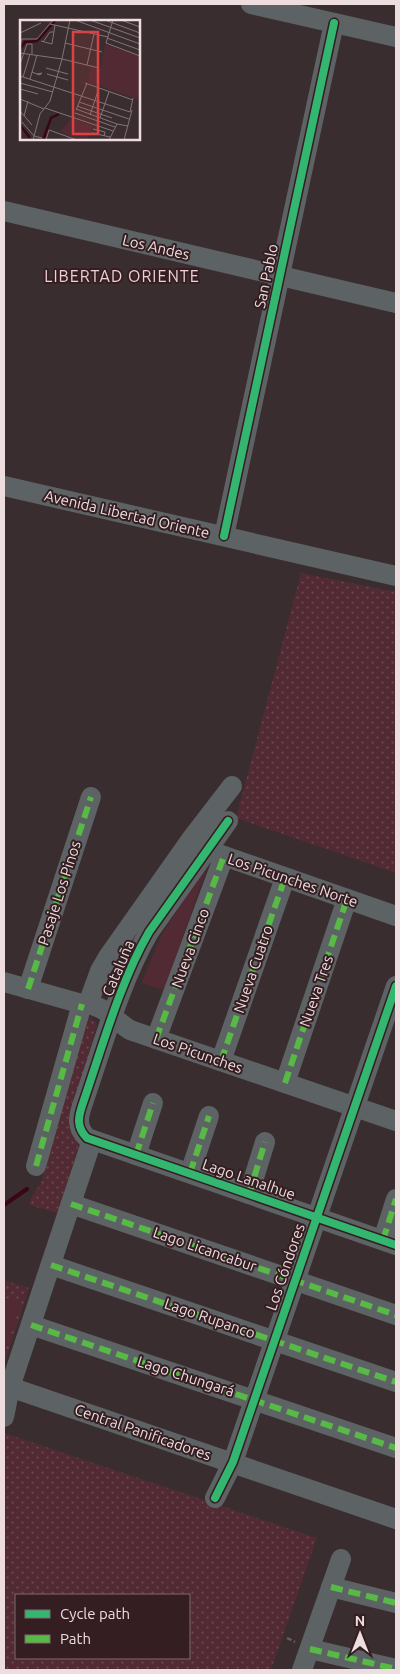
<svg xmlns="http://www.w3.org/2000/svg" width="400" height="1674" font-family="Ubuntu,sans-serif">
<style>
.grass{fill:url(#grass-dots);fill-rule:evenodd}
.park{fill:#512a33}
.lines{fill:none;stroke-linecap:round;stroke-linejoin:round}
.stream{stroke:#3a0517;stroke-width:4}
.path{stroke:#5f6162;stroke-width:2.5;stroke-dasharray:5 2.5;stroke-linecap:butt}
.minor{stroke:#5d6364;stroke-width:20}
.quiet{stroke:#58b947;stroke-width:6;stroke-dasharray:12 6;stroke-linecap:butt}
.cycleway-casing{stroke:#341e22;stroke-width:11}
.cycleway{stroke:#33b770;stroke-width:8}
.labels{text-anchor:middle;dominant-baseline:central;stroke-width:4;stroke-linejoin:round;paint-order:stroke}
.street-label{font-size:15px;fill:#eddddf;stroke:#341e22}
.neighbourhood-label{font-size:16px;letter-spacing:1px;fill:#efd0d5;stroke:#341e22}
.inset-river{fill:none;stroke:#3a0517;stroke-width:2.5}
.inset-road{fill:none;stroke:#827376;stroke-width:1}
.view{fill:#d94343;fill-opacity:0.15;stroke:#d94343;stroke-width:2.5}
.inset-edge{fill:none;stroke:#eddddf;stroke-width:2.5}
</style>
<defs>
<pattern id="grass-dots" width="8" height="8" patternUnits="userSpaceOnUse" patternTransform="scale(1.25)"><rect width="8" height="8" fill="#512a33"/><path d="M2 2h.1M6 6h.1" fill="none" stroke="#6a4850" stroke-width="1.8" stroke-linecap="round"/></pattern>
</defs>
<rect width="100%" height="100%" fill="#3a2d30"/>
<g class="grass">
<polygon points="301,573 396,592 396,873 236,818"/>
<path d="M84,1016L91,1018L97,1024L71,1115C71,1127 72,1136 79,1145L58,1213L29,1205L32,1196L41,1183Z"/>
<polygon points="4,1280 29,1288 4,1365"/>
<path d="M4,1433L317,1538L271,1670H4ZM16,1595H189V1658H16Z"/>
</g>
<g class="park">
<polygon points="209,862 164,990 141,983 162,934"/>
<polygon points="4,1299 20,1304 5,1349 4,1348"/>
</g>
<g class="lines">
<polyline class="stream" points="4,1205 27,1189"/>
<polyline class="path" points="287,1638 295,1642"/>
<g class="minor">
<polyline points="251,4 396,37"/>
<polyline points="4,211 396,303"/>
<polyline points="4,486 396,576"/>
<polyline points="224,536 334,23"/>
<path d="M228,821L149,932C120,982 102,1048 83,1103C78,1117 76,1127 87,1138L396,1245"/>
<polyline points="198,842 214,852 224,856 396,916"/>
<path d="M4,982L82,1004C102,1003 114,1020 130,1030L396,1121"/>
<polyline points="28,989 91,797"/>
<polyline points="88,1004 100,971 108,957 192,838 232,786"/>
<polyline points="156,1039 224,856"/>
<polyline points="221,1061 285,878"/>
<polyline points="285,1083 347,899"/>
<polyline points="136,1155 153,1103"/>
<polyline points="36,1166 82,1004"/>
<polyline points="190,1173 209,1116"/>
<polyline points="249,1194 265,1142"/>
<polyline points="71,1204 396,1315"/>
<polyline points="383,1240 396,1199"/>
<polyline points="51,1265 396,1382"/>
<polyline points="31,1325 396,1448"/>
<polyline points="4,1385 396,1519"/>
<polyline points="4,1417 10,1387 92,1140"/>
<polyline points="215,1498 233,1462 396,986"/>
<polyline points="331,1587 396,1603"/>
<polyline points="310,1649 396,1669"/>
<polyline points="302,1670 341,1559"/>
</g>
<g class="quiet">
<polyline points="28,989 91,797"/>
<polyline points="156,1039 224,856"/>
<polyline points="221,1061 285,878"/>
<polyline points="285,1083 347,899"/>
<polyline points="136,1155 153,1103"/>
<polyline points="36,1166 82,1004"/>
<polyline points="190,1173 209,1116"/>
<polyline points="249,1194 265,1142"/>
<polyline points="71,1204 396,1315"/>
<polyline points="383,1240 396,1199"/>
<polyline points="51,1265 396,1382"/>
<polyline points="31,1325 396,1448"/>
<polyline points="331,1587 396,1603"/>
<polyline points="310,1649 396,1669"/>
</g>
<g class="cycleway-casing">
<g id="cycleway">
<polyline points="224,536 334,23"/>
<path d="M228,821L149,932C120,982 102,1048 83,1103C78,1117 76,1127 87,1138L396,1245"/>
<polyline points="215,1498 233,1462 396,986"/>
</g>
</g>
<use href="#cycleway" class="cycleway"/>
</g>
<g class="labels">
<g class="street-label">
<text transform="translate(156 247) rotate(13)">Los Andes</text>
<text transform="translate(266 276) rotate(-78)">San Pablo</text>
<text transform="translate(127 514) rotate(13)">Avenida Libertad Oriente</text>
<text transform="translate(293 880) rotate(19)">Los Picunches Norte</text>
<text transform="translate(59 893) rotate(-72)">Pasaje Los Pinos</text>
<text transform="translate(190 948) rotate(-70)">Nueva Cinco</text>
<text transform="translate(118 968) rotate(-67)">Cataluña</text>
<text transform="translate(253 969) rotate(-71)">Nueva Cuatro</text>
<text transform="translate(316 991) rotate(-71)">Nueva Tres</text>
<text transform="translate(198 1053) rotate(19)">Los Picunches</text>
<text transform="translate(249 1179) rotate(19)">Lago Lanalhue</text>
<text transform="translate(205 1249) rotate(19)">Lago Licancabur</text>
<text transform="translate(285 1267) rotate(-71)">Los Cóndores</text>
<text transform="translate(210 1318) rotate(19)">Lago Rupanco</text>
<text transform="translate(186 1376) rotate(18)">Lago Chungará</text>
<text transform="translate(143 1432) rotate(19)">Central Panificadores</text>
</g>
<g class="neighbourhood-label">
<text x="122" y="276">LIBERTAD ORIENTE</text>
</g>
</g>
<g transform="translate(20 20)">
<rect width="120" height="120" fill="#3a2d30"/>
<path d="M85,24L120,36V72L117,79L68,62L71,47L80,49ZM51,99L72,106L68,120H58L40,111Z" fill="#512a33"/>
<path class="inset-river" d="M0,29L5,22L17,21L36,0M0,105L10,118M23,120L31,98L39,94"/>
<path class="inset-road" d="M50,0L42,39L79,48M55,0L120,24M70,0L120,18M85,0L120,13M93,0L86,23L120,36M101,0L120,7M30,4L88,17M0,13L21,3M87,18L120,30M21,21L32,24L35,5M23,22L30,12H34M0,23L2,19H17L33,0M45,23L82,32M0,33L42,39L30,81L20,94L13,120M0,44L7,24H12V34M67,45L74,14M26,48L48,54M12,52L17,54L20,55L22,53L17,54M27,54L48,60M0,56L110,92L113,78M3,57L10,34M10,59L17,35M0,63L33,72M65,63L113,80M0,69L18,74M0,79L24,89M59,82L109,99M57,86L92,98M25,88L93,111M56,89L97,104M56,90L67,63M0,91L12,105M55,93L95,107M70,95L79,68M4,96L8,81M80,98L89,72M2,102L14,116L22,118M73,109L85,112L84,116M72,113L90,117M26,120L29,110L57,120M89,120L97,104L108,106M104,120L112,90"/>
<path class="view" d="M53,12H78V114H53Z"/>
<rect width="120" height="120" class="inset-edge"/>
</g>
<rect width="400" height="1674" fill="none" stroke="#eddddf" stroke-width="10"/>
<rect x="15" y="1594" width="175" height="65" fill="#341e22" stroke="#7e6a6e"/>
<rect x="25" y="1610" width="25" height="8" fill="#33b770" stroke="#7e6a6e"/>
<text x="60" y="1619" font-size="15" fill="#eddddf">Cycle path</text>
<rect x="25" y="1635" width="25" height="8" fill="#58b947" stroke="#7e6a6e"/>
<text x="60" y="1644" font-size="15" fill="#eddddf">Path</text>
<g transform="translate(360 1634)" stroke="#341e22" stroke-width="4" paint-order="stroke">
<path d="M0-4L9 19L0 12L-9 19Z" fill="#eddddf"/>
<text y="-8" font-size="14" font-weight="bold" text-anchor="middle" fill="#eddddf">N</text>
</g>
</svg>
